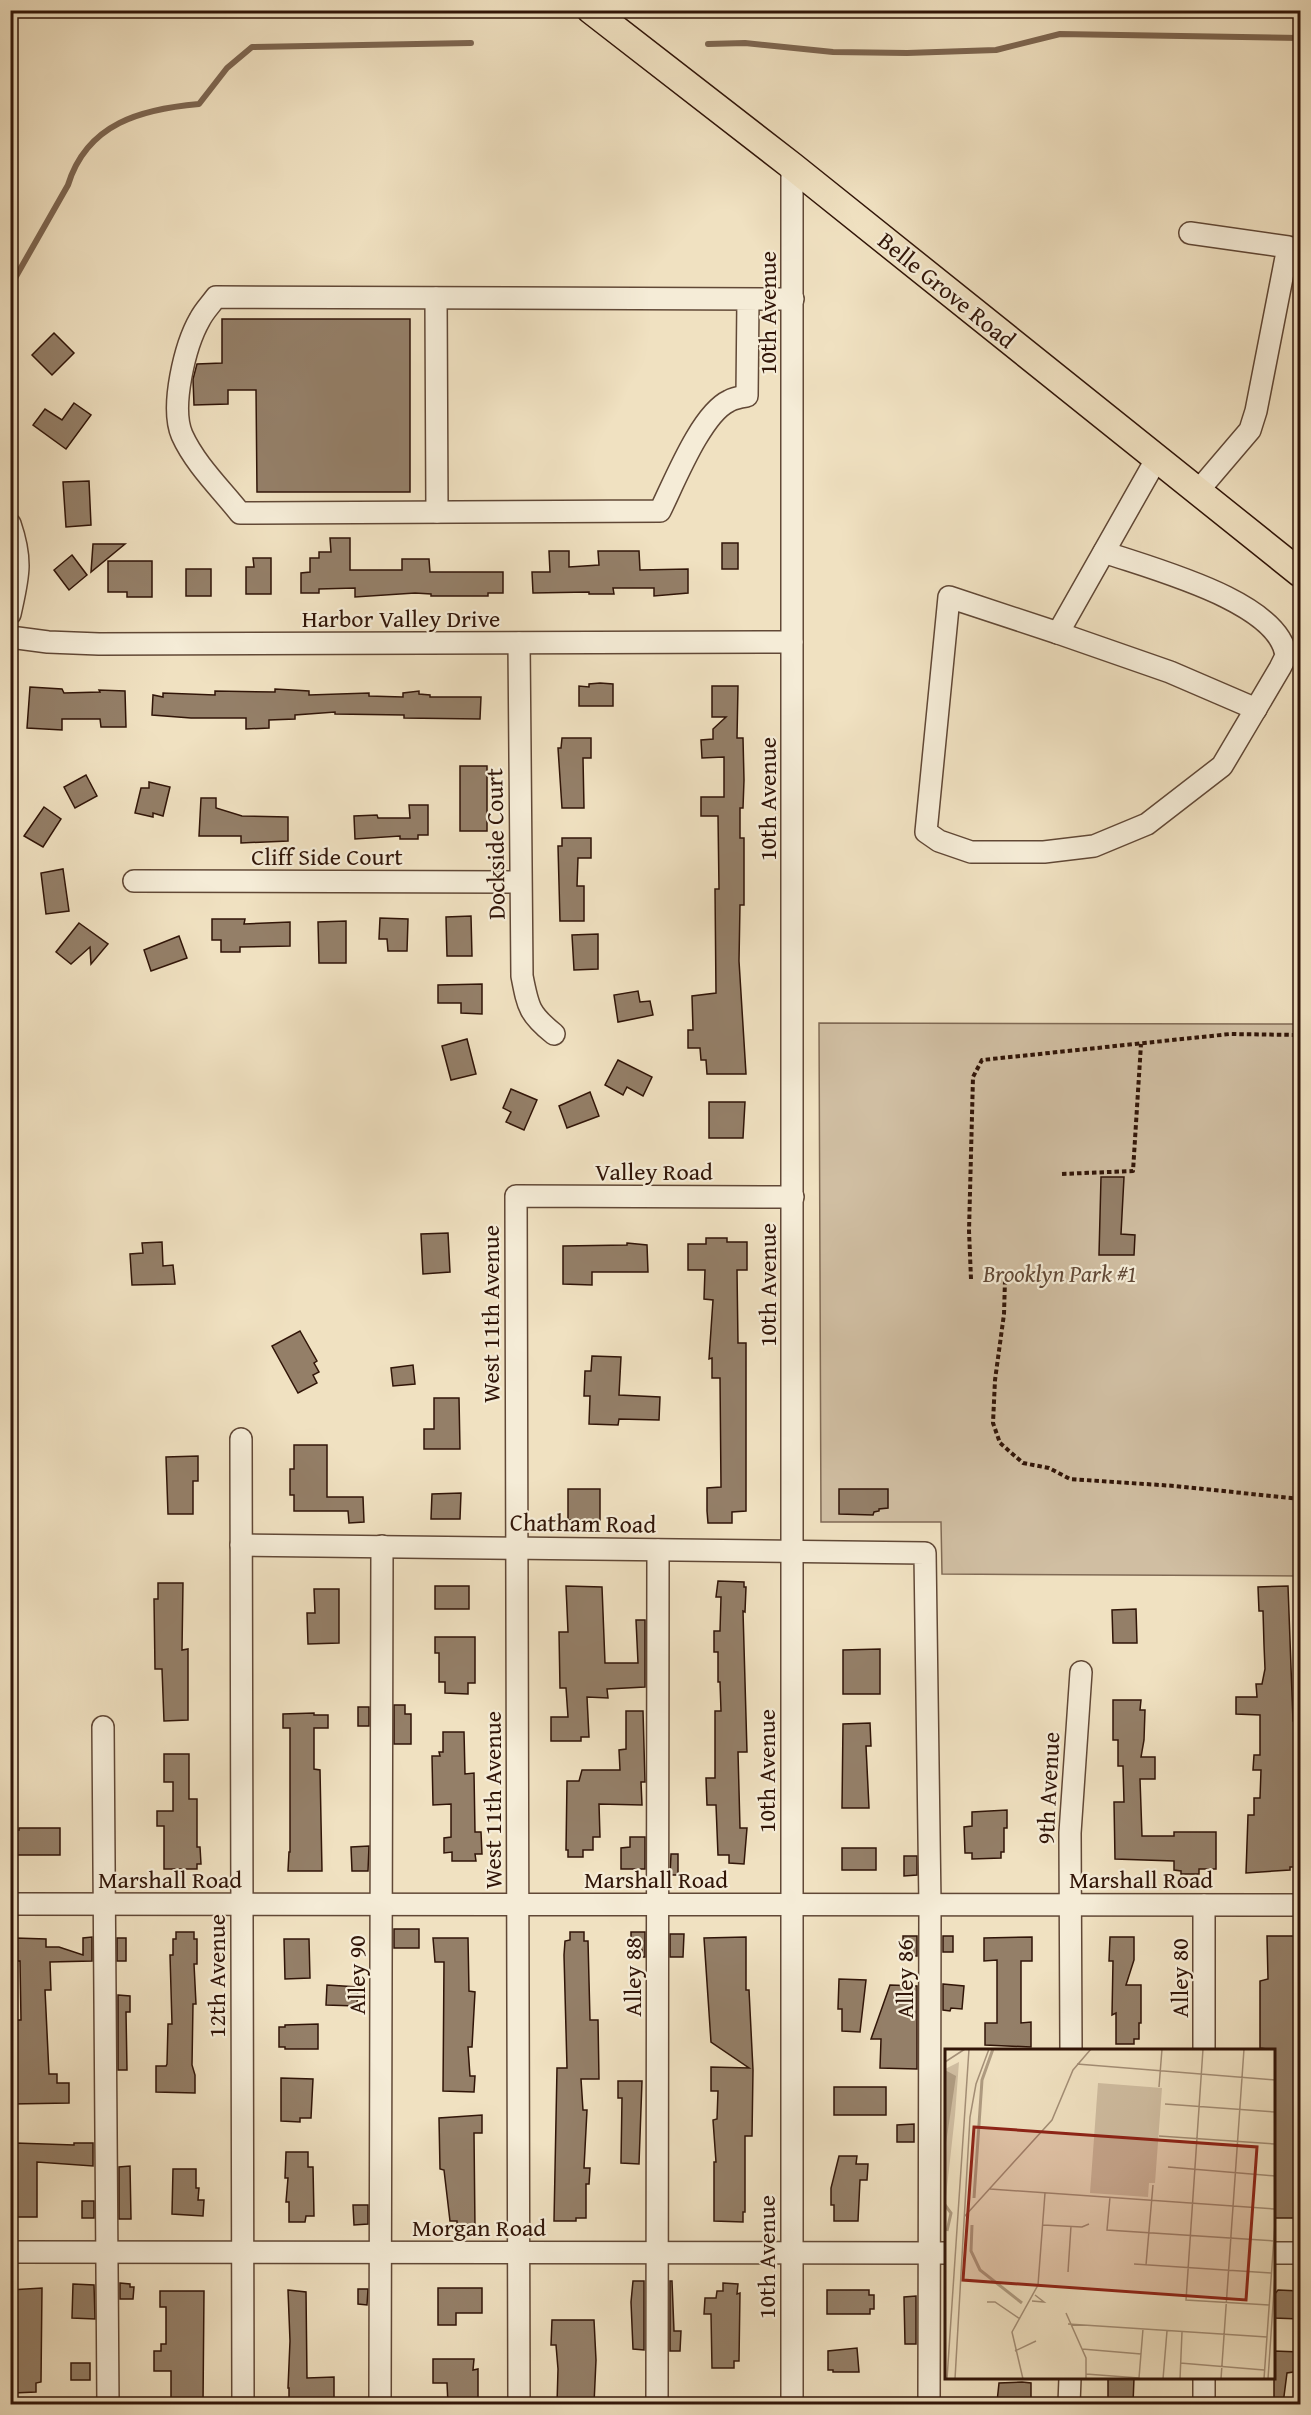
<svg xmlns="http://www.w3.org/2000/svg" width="1311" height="2415" font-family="'Gentium Book Plus',serif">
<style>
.green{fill:#d0bea2;stroke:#806a55;stroke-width:1.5}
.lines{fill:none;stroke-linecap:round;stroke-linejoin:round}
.stream{stroke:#7d6651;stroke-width:6}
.building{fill:#947f68;stroke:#311508;stroke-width:1.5}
.minor-casing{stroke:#614836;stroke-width:24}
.major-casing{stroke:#311508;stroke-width:30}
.path{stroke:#311508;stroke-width:4;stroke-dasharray:4.5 3;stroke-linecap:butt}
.minor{stroke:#f5ecd7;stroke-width:21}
.major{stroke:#f0e1c1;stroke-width:27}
.labels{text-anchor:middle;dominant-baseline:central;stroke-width:4.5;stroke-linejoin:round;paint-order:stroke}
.street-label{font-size:24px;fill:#311508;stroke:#f5ecd7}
.park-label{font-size:24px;font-style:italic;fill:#614836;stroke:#f5ecd7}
.inset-river{fill:none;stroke:#af9c82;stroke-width:3}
.inset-road{fill:none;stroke:#a48f77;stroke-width:1.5}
.view{fill:#8f2418;fill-opacity:0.15;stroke:#8f2418;stroke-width:3}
.inset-edge{fill:none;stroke:#311508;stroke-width:3}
</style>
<rect width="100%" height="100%" fill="#f0e1c1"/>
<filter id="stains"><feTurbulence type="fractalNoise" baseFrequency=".00333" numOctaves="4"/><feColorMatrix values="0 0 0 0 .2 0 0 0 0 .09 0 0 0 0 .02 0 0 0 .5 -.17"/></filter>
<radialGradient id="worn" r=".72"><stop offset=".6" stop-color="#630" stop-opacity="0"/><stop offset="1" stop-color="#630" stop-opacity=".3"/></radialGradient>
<polygon class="green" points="819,1023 1300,1024 1300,1576 942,1574 941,1522 821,1522"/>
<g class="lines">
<g class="stream">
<polyline points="708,44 745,43 833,52 907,53 996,50 1060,34 1300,38"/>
<path d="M10,287L68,185C87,123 142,109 199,104L227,68L252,47L471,43"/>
</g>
</g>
<g class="building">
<polygon points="222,319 410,319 410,492 257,492 256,390 228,390 228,404 194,405 193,379 197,364 222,363"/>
<polygon points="54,333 74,353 52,375 32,355"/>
<polygon points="74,403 91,415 66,449 33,425 45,409 62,420"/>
<polygon points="89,481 91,525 66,527 63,482"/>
<polygon points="330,538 350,538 350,570 402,570 402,559 429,559 430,572 503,572 503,593 488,593 488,596 431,596 431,594 415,593 355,597 355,588 319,589 319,593 301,593 301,573 310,572 310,558 319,558 319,552 331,552"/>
<rect x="722" y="543" width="16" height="26"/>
<polygon points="93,544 125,544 91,572"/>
<polygon points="549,551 569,551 569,567 599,565 598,551 639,551 640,570 688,569 688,593 654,596 654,588 613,588 614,594 589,594 589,592 533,593 532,572 550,572"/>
<polygon points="72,555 87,575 69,590 54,570"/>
<polygon points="253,558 271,558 271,594 246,594 246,567 254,567"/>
<polygon points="108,561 152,561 152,597 127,597 127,592 108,592"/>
<rect x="186" y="569" width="25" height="27"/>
<polygon points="600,683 613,684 613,706 579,706 579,686 589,687 589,684"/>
<polygon points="712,686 738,686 737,738 743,738 744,780 743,808 740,808 740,838 744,838 744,905 740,905 739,961 746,1074 707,1074 706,1060 701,1060 700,1048 688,1048 688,1030 693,1030 692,996 716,993 715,889 719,889 718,816 701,816 701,797 724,797 724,757 702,758 701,740 713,739 713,729 726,717 712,717"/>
<polygon points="30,687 62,689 64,693 100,692 99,690 125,691 126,727 101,727 100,719 62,719 62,730 27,728"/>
<polygon points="275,689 309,691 309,695 369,693 369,696 403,697 403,693 419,691 419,694 430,695 430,697 481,697 480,719 404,718 404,715 335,714 335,712 295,715 295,719 269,720 269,728 246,729 246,718 191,718 152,715 153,695 163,697 163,693 215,695 215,691 275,692"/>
<polygon points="562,738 591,738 591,758 583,758 584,808 562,808 558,748 561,748"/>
<rect x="460" y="766" width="27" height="65"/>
<polygon points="86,775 97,796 75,808 64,787"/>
<polygon points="149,782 170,787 163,816 153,813 153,817 135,813 141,788 149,788"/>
<polygon points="201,798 216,798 216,808 242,816 288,817 288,841 241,843 241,836 199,836"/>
<polygon points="409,805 428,805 428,835 418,835 418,839 400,839 400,836 355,839 354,816 377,815 378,818 410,818"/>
<polygon points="44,807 61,819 43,847 24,836"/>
<polygon points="562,838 591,838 591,858 578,858 577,886 584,886 584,921 560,921 558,846 562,846"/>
<polygon points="63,869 69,911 46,914 41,873"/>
<polygon points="471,916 472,956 447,956 446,917"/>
<polygon points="380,918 408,919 407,951 388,951 387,939 379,939"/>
<polygon points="212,919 245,919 244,924 290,922 290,946 240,947 240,952 221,952 221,940 212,940"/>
<polygon points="346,921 346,963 319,963 318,922"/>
<polygon points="79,923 108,944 91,964 90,947 71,964 56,952"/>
<polygon points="598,934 598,969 574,970 572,935"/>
<polygon points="179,936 187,958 151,971 144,950"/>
<polygon points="482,984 482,1014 461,1013 461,1003 438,1003 438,985"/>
<polygon points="638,991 640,1002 650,1001 653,1015 618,1022 614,995"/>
<polygon points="467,1039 476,1074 451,1080 442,1046"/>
<polygon points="618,1060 652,1077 643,1096 627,1087 623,1095 605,1085"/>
<polygon points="511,1089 537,1100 524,1130 506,1122 511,1112 503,1108"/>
<polygon points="590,1092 599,1116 567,1128 559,1106"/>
<polygon points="709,1102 745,1102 743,1138 709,1138"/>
<polygon points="1101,1177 1124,1177 1121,1234 1135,1235 1134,1255 1099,1255"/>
<polygon points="448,1233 450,1272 423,1274 421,1234"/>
<polygon points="706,1238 727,1238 727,1242 747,1242 747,1270 737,1270 738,1343 746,1343 746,1511 732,1512 732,1523 708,1523 707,1511 707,1488 721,1487 720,1378 712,1378 712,1358 709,1359 713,1300 704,1299 705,1270 688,1270 688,1244 706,1244"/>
<polygon points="162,1242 163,1266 173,1265 175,1284 132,1285 130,1254 143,1253 142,1243"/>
<polygon points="627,1243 647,1245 648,1272 592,1272 592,1285 563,1284 563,1246 627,1245"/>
<polygon points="300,1331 317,1361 314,1363 319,1372 313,1375 317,1383 298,1393 272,1346"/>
<polygon points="592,1356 621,1357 619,1395 660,1397 659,1420 619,1419 618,1425 589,1424 590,1396 584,1396 585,1371 591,1371"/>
<polygon points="413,1365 415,1384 393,1386 391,1368"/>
<polygon points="434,1398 459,1398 460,1449 424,1449 424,1429 434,1429"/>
<polygon points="294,1445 327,1445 327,1497 363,1497 364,1522 349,1523 348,1511 294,1511 294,1495 290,1495 290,1469 294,1469"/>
<polygon points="198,1456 198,1481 193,1481 193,1514 168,1514 166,1457"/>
<rect x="568" y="1489" width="32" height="31"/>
<polygon points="839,1489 888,1489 888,1508 879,1509 879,1511 874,1512 873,1515 839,1514"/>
<polygon points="461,1493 460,1519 431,1519 432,1494"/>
<polygon points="718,1581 744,1582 744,1587 746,1587 745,1612 743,1611 747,1752 738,1752 740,1828 747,1828 744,1864 729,1863 729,1855 718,1855 716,1805 707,1805 706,1778 715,1778 715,1711 721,1711 720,1682 718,1682 718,1652 714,1652 714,1631 720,1631 721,1597 716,1597"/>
<polygon points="158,1583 183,1583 182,1650 188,1649 188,1720 164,1721 162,1669 155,1669 154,1599 158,1599"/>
<rect x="435" y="1586" width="34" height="23"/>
<polygon points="566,1586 602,1587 605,1663 638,1663 636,1620 645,1620 645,1687 607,1689 608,1698 587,1697 589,1737 581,1737 581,1741 551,1741 551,1717 568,1717 566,1688 560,1688 559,1632 568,1632"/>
<polygon points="1288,1586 1293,1721 1298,1721 1298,1759 1300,1759 1300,1771 1298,1771 1296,1844 1298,1844 1298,1867 1290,1867 1290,1870 1246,1873 1248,1815 1254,1815 1254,1798 1260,1798 1261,1770 1253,1770 1254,1755 1260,1755 1260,1715 1236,1714 1236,1697 1257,1697 1256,1684 1262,1684 1265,1669 1264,1645 1263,1611 1259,1611 1258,1587"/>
<polygon points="314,1589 339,1589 339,1643 308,1644 307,1613 315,1613"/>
<polygon points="1136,1609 1137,1643 1113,1643 1112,1610"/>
<polygon points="435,1637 475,1637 475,1683 468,1683 468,1694 445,1693 445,1682 439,1682 439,1653 435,1653"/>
<polygon points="880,1649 880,1694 843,1694 843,1650"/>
<polygon points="1113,1700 1141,1700 1140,1710 1145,1710 1144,1740 1141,1757 1155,1757 1155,1779 1140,1779 1142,1836 1174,1836 1174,1832 1216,1832 1216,1869 1199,1869 1199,1874 1181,1874 1181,1871 1174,1870 1174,1861 1115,1859 1114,1802 1124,1802 1123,1766 1118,1766 1118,1740 1113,1740"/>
<polygon points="394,1705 405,1705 405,1714 411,1714 411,1744 394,1744"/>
<rect x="358" y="1707" width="11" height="19"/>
<polygon points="626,1711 643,1711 645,1782 641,1782 642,1805 599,1804 600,1837 593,1837 593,1850 583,1850 583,1857 568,1857 568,1850 566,1850 567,1781 579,1781 582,1770 620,1770 619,1750 626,1749"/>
<polygon points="314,1713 314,1715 328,1715 328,1728 314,1728 314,1769 320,1770 322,1871 288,1871 289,1852 290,1852 290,1728 283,1728 283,1714"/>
<polygon points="870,1723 871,1746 866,1746 869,1808 842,1808 843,1724"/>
<polygon points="443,1732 464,1732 465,1774 474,1773 475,1832 481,1832 482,1854 475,1854 476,1861 452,1861 452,1852 444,1853 444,1838 451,1837 451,1804 433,1805 432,1756 440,1756 439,1752 443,1752"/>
<polygon points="164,1754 189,1754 189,1799 197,1799 197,1847 200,1847 201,1864 197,1864 197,1869 164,1869 164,1826 157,1826 157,1811 173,1811 173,1782 164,1782"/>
<polygon points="1007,1810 1007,1828 1004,1828 1004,1852 1001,1852 1001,1858 972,1859 972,1853 965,1853 964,1827 972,1826 972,1812"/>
<polygon points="19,1828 60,1828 60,1855 14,1855 14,1830 19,1830"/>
<polygon points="630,1837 645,1837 645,1869 621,1869 621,1848 630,1847"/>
<polygon points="369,1846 368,1871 352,1871 351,1847"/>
<rect x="842" y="1848" width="34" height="22"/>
<polygon points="671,1854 678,1854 678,1875 670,1875"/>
<polygon points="904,1856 917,1856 917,1875 904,1876"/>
<rect x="394" y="1929" width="25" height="19"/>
<polygon points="176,1932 194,1932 194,1939 197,1939 197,1964 194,1964 196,2004 193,2004 192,2065 195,2075 195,2093 156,2092 156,2066 166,2066 167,2064 168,2024 172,2024 170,1955 173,1955 173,1939 176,1939"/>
<polygon points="570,1932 584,1932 584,1941 588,1941 590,2020 598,2020 599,2079 581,2079 583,2110 587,2110 584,2168 590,2168 589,2184 586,2184 586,2218 576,2218 576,2221 554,2221 557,2068 567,2068 564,1955 565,1941 570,1940"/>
<polygon points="631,1932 645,1932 645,1957 642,1957 642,1950 631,1949"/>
<polygon points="670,1934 684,1934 683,1957 670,1957"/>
<rect x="903" y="1936" width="14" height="20"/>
<rect x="943" y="1936" width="10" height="16"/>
<polygon points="1267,1936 1300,1936 1300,2218 1274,2218 1274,2050 1260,2048 1260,1981 1268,1979"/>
<polygon points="92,1937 92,1961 50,1962 51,1990 45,1990 49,2074 57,2074 57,2083 69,2083 69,2103 12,2104 12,2074 16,2074 15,2020 21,2020 20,1961 15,1961 16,1938 46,1939 46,1947 59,1947 83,1955 83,1938"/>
<polygon points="746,1937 746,1990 749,1990 753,2070 752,2136 745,2136 745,2212 743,2212 743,2222 714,2221 714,2162 716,2162 713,2120 717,2119 718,2091 711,2091 711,2067 749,2068 711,2042 704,1938"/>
<polygon points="1032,1937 1032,1961 1021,1961 1021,2023 1031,2022 1031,2047 985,2045 985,2023 997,2023 997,1960 984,1961 984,1938"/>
<polygon points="1110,1937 1134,1937 1134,1960 1126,1985 1141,1985 1141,2023 1139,2023 1139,2039 1134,2039 1134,2044 1116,2044 1116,2013 1112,2015 1113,1961 1109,1961"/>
<rect x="117" y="1938" width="9" height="23"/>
<polygon points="433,1938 468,1938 469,1991 475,1992 472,2047 468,2047 470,2076 475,2076 474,2092 443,2091 444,1962 435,1962"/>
<polygon points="284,1939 309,1939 310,1978 285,1979"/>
<polygon points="839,1979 866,1980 860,2032 842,2031 842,2009 838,2009"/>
<polygon points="943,1984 964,1986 962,2009 951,2008 950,2011 943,2010"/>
<polygon points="327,1985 358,1987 357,2006 326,2005"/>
<polygon points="890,1985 917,1986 917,2069 880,2068 881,2039 871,2039"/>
<polygon points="118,1995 130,1996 130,2012 126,2012 127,2070 118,2070"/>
<polygon points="318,2024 318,2049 285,2049 285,2047 279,2047 279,2027 285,2027 285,2025"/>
<polygon points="281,2078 313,2079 311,2118 300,2118 300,2122 281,2121"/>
<polygon points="618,2081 642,2081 639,2164 621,2163 622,2098 618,2098"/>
<rect x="834" y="2087" width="52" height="28"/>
<polygon points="482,2115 482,2133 474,2133 475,2229 457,2228 457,2221 450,2221 444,2170 440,2169 439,2118"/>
<polygon points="914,2124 914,2142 897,2142 897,2125"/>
<polygon points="15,2143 74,2145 74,2143 93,2143 93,2166 37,2162 37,2217 14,2217"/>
<polygon points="286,2152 308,2152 308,2167 313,2167 314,2216 306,2216 305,2222 289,2222 289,2202 286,2202 288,2178 285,2178"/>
<polygon points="839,2156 857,2156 856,2164 868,2164 867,2180 860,2180 858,2221 834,2221 834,2205 831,2205 831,2188"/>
<polygon points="130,2166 131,2219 119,2219 119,2167"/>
<polygon points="173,2169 196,2169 196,2188 199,2188 198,2200 204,2200 203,2216 172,2214"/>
<rect x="82" y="2201" width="12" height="17"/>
<polygon points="353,2205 368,2205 368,2224 354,2225"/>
<polygon points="633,2281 644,2281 644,2350 633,2349 631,2302"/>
<polygon points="670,2281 672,2281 674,2331 681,2331 680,2351 670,2351"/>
<polygon points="120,2283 130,2284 130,2287 134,2287 133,2299 120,2299"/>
<polygon points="723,2283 738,2284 737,2294 740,2293 739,2361 734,2361 734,2368 712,2368 711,2314 704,2314 705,2298 716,2298 717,2291 723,2291"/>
<polygon points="73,2284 94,2285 95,2319 72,2318"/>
<polygon points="42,2288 41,2382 36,2383 36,2392 13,2393 10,2391 10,2290"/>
<polygon points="438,2288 482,2288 482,2313 456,2313 456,2325 438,2325"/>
<polygon points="358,2289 368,2289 367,2305 358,2304"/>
<polygon points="288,2290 306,2292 307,2378 334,2377 334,2399 289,2399 289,2388 288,2388 290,2341"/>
<polygon points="827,2290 869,2290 869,2295 874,2295 874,2309 870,2309 870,2314 827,2314"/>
<polygon points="1278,2290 1300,2291 1300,2319 1274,2318 1274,2295"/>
<polygon points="160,2291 204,2291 203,2404 171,2404 171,2371 154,2371 154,2351 161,2351 161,2344 166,2344 166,2307 160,2307"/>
<polygon points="916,2296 916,2344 905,2344 904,2297"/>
<polygon points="552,2320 594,2320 596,2360 594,2404 557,2404 558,2369 556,2345 551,2345"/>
<polygon points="857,2348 859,2372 833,2372 833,2370 828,2370 828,2351"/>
<polygon points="1274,2351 1300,2352 1300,2371 1287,2373 1283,2404 1274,2404"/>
<polygon points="433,2359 474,2359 473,2370 478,2369 478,2404 448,2404 447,2383 433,2383"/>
<rect x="71" y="2363" width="19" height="17"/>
<polygon points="1108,2378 1134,2378 1133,2404 1108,2404"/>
<polygon points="1022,2382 1031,2383 1031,2402 1001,2404 1001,2402 997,2402 999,2383"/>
</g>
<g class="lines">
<g class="minor-casing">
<g id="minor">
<polyline points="1190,233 1288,247 1256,411 1250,430 1198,491"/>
<polyline points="436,298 437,512"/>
<path d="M748,299L747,396C741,397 734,398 729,401C701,414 674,483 660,511L240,513C221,489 195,464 182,435C170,407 185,345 200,319C204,311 211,304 216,297C409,297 601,298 793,299"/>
<polyline points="1157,458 1058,633 1170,672 1256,709"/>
<path d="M10,524C23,562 18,577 10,614"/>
<path d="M1058,633L949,597L926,832L939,841L971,852H1044L1094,846L1147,824L1222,766L1280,668L1286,656C1280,601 1149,568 1104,552"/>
<polyline points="10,637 48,642 99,644 792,642"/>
<path d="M519,643L522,976C528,1007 529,1014 554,1034"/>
<polyline points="134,881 520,882"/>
<polyline points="241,1439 243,2404"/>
<polyline points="241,1545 925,1553 930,1905 929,2404"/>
<polyline points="103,1727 108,2404"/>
<polyline points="10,1904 1300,1905"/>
<polyline points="1071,2050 1070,1833 1081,1672"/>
<polyline points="1204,2050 1204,1905"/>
<polyline points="10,2252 946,2253"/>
<polyline points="1274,2253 1300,2253"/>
<polyline points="380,2404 382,1546"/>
<polyline points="519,2404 516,1196 793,1197"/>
<polyline points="657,2404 658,1550"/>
<polyline points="792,2404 792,166"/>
<polyline points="1069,2404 1070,2378"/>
<polyline points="1204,2404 1204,2378"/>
</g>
</g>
<g class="major-casing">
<polyline id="major" points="591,10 792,166 1300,573"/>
</g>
<g class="path">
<polyline points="1062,1174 1133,1171 1141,1044"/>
<polyline points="971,1279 969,1231 973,1077 982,1060 1230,1034 1300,1035"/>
<polyline points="1005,1280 1004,1314 995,1380 993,1423 1000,1443 1023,1463 1049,1468 1070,1479 1175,1486 1300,1499"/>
</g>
<use href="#minor" class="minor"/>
<use href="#major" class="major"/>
</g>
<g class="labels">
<g class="street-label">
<text transform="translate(947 290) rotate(39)">Belle Grove Road</text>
<text transform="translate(767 313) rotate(-90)">10th Avenue</text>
<text x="401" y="618">Harbor Valley Drive</text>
<text transform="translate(767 799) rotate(-90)">10th Avenue</text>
<text transform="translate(495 844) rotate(-91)">Dockside Court</text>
<text x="327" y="856">Cliff Side Court</text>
<text x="654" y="1171">Valley Road</text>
<text transform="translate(767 1285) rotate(-90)">10th Avenue</text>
<text transform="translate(490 1314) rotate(-90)">West 11th Avenue</text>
<text transform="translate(583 1523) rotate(1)">Chatham Road</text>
<text transform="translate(766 1771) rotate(-90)">10th Avenue</text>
<text transform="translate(1048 1788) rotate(-87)">9th Avenue</text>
<text transform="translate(492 1800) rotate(-90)">West 11th Avenue</text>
<text x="170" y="1879">Marshall Road</text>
<text x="656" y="1879">Marshall Road</text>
<text x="1141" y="1879">Marshall Road</text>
<text transform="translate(356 1975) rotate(-90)">Alley 90</text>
<text transform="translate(216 1976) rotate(-90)">12th Avenue</text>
<text transform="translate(632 1977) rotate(-90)">Alley 88</text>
<text transform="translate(1179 1978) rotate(-90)">Alley 80</text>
<text transform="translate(904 1979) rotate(-90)">Alley 86</text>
<text x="479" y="2227">Morgan Road</text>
<text transform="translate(766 2257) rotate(-90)">10th Avenue</text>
</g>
<g class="park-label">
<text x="1060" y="1273">Brooklyn Park #1</text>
</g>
</g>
<g transform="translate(945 2049)">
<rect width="330" height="330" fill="#f0e1c1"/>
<path d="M14,13L10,66L0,156V20ZM153,34L217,39L210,134H204L203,148L145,144Z" fill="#d0bea2"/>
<path d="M0,21L11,27L0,101Z" fill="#af9c82"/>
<path class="inset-river" d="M29,149L37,31L48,0M0,156L6,164L2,182M27,176L26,202L35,221L77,254"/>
<path class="inset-road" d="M258,0L241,251L324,256M0,13L20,0M132,15L330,31M214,38L217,0M220,55L330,63M214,87L330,95M223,118L330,127M45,140L330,160M165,148L162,181L329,192M19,168L107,71L128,21L146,0M98,176L137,178L144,175M189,215L326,224M201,216L208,136M123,223L126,177M87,252L99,253L90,246M42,253H50L75,270M121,264L141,309V330M123,275L322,288M137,300L196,305M70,302L91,292M235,314L319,321M141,325L194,329M194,329L198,280M2,330L24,0M10,330L25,68L31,35L44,0M78,330L67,283L93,236L100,144M218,330L222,282M235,330L237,283M276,330L299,0M319,330L330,174M323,330L330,226"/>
<path class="view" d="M29,78L312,98L301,251L18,231Z"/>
<rect width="330" height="330" class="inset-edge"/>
</g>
<rect width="1311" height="2415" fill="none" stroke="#f0e1c1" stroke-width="36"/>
<rect x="12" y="12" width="1287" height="2391" fill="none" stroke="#311508" stroke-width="3"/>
<rect x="18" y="18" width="1275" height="2379" fill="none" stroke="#311508" stroke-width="1.5"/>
<rect width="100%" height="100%" filter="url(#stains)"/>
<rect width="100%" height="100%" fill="url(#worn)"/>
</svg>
